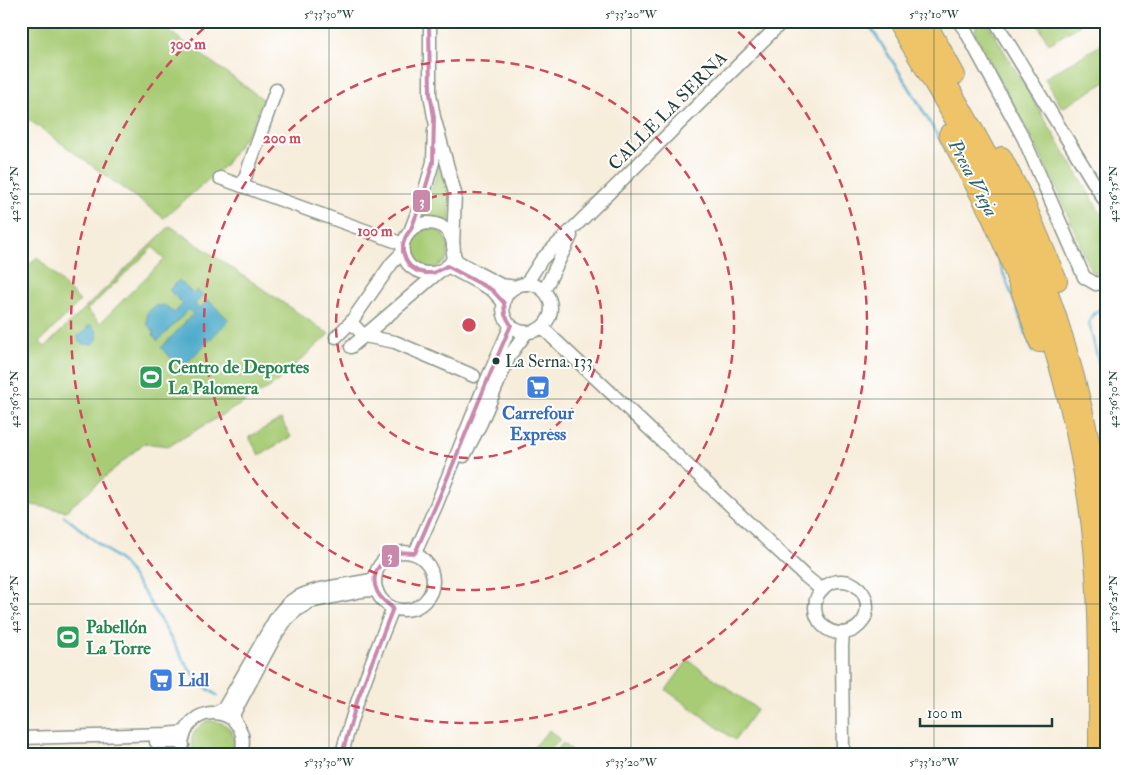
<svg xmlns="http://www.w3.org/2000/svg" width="1127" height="775" font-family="'IM FELL Double Pica',serif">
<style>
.green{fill:#a8cc76;stroke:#648455;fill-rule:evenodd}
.water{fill:#4daacb;stroke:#367480}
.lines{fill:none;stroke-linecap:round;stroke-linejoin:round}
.stream{stroke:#4daacb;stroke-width:2.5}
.minor-casing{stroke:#8b9588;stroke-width:15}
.highway-casing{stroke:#8b9588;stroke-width:20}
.minor{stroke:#fff;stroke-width:12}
.highway{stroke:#efc469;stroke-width:18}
.bus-1-casing{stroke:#fff;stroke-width:8}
.bus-1{stroke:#c889aa;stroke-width:4}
.ticks{fill:none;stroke:#1f3d34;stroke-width:1;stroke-opacity:0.45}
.ring{fill:none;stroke:#d1495b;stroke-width:2.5;stroke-dasharray:9 6}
.bus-dot{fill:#1f3d34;stroke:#fff;stroke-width:2}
.labels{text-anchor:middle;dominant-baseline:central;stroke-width:4;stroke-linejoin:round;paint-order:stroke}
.bus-label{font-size:17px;fill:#1f3d34;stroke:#fff;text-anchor:start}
.street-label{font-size:18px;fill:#1f3d34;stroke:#fff}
.leisure-label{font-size:18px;font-weight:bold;fill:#27864d;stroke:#fff;text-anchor:start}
.shop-label{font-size:18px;font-weight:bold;fill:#366cbe;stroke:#fff}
.water-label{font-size:19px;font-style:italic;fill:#2f6369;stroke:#fff}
.centre{fill:#d1495b;stroke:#fff;stroke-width:2.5}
.ring-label{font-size:15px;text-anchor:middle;font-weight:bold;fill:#d1495b;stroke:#fff;stroke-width:4;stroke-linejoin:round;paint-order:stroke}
.line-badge{stroke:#fff;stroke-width:2}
.badge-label{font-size:14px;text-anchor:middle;font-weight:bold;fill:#fff}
.neatline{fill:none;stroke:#1f3d34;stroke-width:2}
.ticks-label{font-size:12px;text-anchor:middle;fill:#1f3d34}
</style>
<rect width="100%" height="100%" fill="#fff"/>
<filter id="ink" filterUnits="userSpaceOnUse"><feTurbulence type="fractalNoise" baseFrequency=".02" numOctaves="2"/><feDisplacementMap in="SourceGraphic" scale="10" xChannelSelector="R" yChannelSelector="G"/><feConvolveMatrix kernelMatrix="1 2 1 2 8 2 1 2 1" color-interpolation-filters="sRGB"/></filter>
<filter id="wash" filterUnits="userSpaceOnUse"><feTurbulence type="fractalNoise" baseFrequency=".0096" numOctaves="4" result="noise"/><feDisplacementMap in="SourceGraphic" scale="20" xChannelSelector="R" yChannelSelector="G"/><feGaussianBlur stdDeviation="1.12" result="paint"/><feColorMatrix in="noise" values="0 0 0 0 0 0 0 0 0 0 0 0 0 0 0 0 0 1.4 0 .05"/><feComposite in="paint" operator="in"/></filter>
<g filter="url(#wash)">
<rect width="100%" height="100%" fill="#f7eddb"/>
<g class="green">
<polygon points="27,21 155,21 264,100 249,131 225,165 164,218 21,114 21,33"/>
<polygon points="977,21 986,21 1106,222 1106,272 1104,274 1095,273 1091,271 1058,191 1034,142 1019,116 975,34"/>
<polygon points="1036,21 1078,21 1080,25 1049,44"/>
<polygon points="1106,42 1106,82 1062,108 1045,78"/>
<path d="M440,153L450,186V224C440,218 432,216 421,217L437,174Z"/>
<path d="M170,226L329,334L272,386L169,446L144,443L66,511L21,503V273L37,257L80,301L40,342L45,347ZM153,247L164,259L100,323L87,310ZM169,290L203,296L194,304L199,309L194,314L189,309L159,340L155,333L183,304Z"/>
<polygon points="427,228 440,231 448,242 448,256 445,262 433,269 420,267 410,258 408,245 410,238"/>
<polygon points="281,419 291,437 259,455 249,437"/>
<polygon points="688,660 757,709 735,740 666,690"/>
<path d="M207,721C228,720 240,734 231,754H195C187,740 194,728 207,721Z"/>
<polygon points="549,730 560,740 549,750 553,754 563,743 574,754 535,754 537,752 533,748"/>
</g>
<g class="water">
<polygon points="179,280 193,294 197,290 203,296 195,304 199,309 208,300 229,320 182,368 161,348 193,314 189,309 158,341 153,335 154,332 147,324 147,313 155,306 165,305 174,313 183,304 169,290"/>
<path d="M90,325C104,333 98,351 79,342L78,335L85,332L87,327Z"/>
</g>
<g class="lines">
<g class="stream">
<polyline points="870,26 912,92 952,161"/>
<path d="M973,201C996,250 1014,301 1033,352"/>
<polyline points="1106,303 1091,317 1089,323 1099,364 1106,383"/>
<polyline points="64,516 123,563 145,594 187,666 201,684 218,696"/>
</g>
</g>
</g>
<g filter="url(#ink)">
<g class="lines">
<g class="minor-casing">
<g id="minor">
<polyline points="429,21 430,28 430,94 434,117 455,193 453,247"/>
<polyline points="958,21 965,30 1024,139 1084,277 1096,284 1106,281"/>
<polyline points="995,21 1106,203"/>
<polyline points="220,178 403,244"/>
<polyline points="242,186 276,90"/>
<path d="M426,223C431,223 436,223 441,226C454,233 459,256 447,267C436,276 417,275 408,264C395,246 407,228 426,223Z"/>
<polyline points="411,229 422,200 433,162 434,131"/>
<polyline points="403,252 392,263 351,322 364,336 441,270"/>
<polyline points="453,253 457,261 476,272 501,285 516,287"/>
<polyline points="447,266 492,290 504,303"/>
<polyline points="526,284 542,259 783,21"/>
<circle cx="527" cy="308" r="24"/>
<polyline points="544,291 571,236"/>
<polyline points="542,327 553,338 805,576 822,590"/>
<polyline points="336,337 351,322"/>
<polyline points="351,347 364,336 395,342 474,376"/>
<polyline points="464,456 481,423 510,355 527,332"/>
<circle cx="404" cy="581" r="29"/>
<polyline points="415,553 436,506 485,384 511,325"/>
<circle cx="841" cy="607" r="26"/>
<polyline points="843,633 842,646 843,754"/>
<path d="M215,713L224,708L277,616C282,610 287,603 294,599C315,586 351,585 375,579"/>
<polyline points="236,723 234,718 234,713 277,633 287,619 297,610 310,602 362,591 370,590 377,591"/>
<polyline points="21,738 167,734 185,732"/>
<path d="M183,739C193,696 254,710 241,754"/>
<polyline points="156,742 177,742 183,745"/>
<path d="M342,754C354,704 374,656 393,608"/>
</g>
</g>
<g class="highway-casing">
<g id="highway">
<path d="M896,21C925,70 956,119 981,170C1033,273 1070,383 1087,498C1100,582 1098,669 1098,754"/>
<path d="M911,21C946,81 982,140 1012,203C1062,309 1091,420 1106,536"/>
<polyline points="926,21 956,75"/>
<polyline points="948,134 990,215 1009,259 1039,343"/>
<polyline points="1002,156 1024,199 1058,281"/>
</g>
</g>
<use href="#minor" class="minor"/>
<use href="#highway" class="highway"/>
<g class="bus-1-casing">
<path id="bus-1" d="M342,754L358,698L393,608C387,603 380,599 377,591C369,574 382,557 399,553C404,552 410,553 415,553C449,478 478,400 511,325L505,315L504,303L492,290L447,266L433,273H425L417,271L410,266L406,260L403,252V244L406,236L411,229L422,200L433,162L434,117L430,94L429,21"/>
</g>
<use href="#bus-1" class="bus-1"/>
</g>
</g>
<path class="ticks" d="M27,21V754M329,21V754M631,21V754M934,21V754M21,194H1106M21,399H1106M21,604H1106"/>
<g class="ring">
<circle cx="469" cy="325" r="133"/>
<circle cx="469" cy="325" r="265"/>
<path d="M727 22A398 398 0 1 1 211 22"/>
</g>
<defs>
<g id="stadium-square" transform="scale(1.25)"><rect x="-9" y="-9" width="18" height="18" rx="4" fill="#2e9e5b" stroke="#fff"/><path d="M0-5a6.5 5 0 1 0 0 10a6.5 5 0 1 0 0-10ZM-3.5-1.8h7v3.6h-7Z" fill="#fff"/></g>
<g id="supermarket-square" transform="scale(1.25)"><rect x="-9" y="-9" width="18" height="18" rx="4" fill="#3f7fe0" stroke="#fff"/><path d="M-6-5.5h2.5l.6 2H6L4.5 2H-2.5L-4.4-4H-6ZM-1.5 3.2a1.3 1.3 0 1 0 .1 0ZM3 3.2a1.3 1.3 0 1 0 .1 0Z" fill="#fff"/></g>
</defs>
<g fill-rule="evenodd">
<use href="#stadium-square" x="151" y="377"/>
<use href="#supermarket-square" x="538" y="387"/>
<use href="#stadium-square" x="68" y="637"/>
<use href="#supermarket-square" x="161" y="680"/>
</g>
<circle class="bus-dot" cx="496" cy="361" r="4.5"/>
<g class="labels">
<g class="bus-label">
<text x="505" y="361">La Serna. 133</text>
</g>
<g class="street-label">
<text transform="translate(668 111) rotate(-45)">CALLE LA SERNA</text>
</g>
<g class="leisure-label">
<text x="168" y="367">Centro de Deportes<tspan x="168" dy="21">La Palomera</tspan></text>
<text x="86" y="627">Pabellón<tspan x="86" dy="21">La Torre</tspan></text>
</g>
<g class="shop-label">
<text x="538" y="413">Carrefour<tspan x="538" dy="21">Express</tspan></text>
<text x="178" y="680" text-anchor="start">Lidl</text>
</g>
<g class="water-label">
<text transform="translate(973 178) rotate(62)">Presa Vieja</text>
</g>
</g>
<circle cx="469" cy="325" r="8" class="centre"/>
<g class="ring-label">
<text x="188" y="49">300 m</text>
<text x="282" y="143">200 m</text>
<text x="375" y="236">100 m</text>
</g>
<g class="line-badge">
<rect x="412" y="189" width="19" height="24" rx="5" fill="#c889aa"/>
<rect x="381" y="544" width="19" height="24" rx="5" fill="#c889aa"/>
</g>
<g class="badge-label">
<text x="422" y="206">3</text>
<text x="390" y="561">3</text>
</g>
<rect width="1127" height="775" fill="none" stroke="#fff" stroke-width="55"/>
<path d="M920 718v8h132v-8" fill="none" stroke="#1f3d34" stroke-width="2.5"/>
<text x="927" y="718" font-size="15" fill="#1f3d34" stroke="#ffffff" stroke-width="4" paint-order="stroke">100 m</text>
<rect x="28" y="28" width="1072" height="720" class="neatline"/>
<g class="ticks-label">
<text x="329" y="18">5°33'30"W</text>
<text x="631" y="18">5°33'20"W</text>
<text x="934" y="18">5°33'10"W</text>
<text transform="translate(14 194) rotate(-90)" y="4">42°36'35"N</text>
<text transform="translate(1113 194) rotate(-90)" y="4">42°36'35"N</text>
<text transform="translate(14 399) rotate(-90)" y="4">42°36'30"N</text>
<text transform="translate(1113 399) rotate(-90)" y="4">42°36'30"N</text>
<text transform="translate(14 604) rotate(-90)" y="4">42°36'25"N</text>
<text transform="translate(1113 604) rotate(-90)" y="4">42°36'25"N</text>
<text x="329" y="766">5°33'30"W</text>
<text x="631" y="766">5°33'20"W</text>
<text x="934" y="766">5°33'10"W</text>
</g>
</svg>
